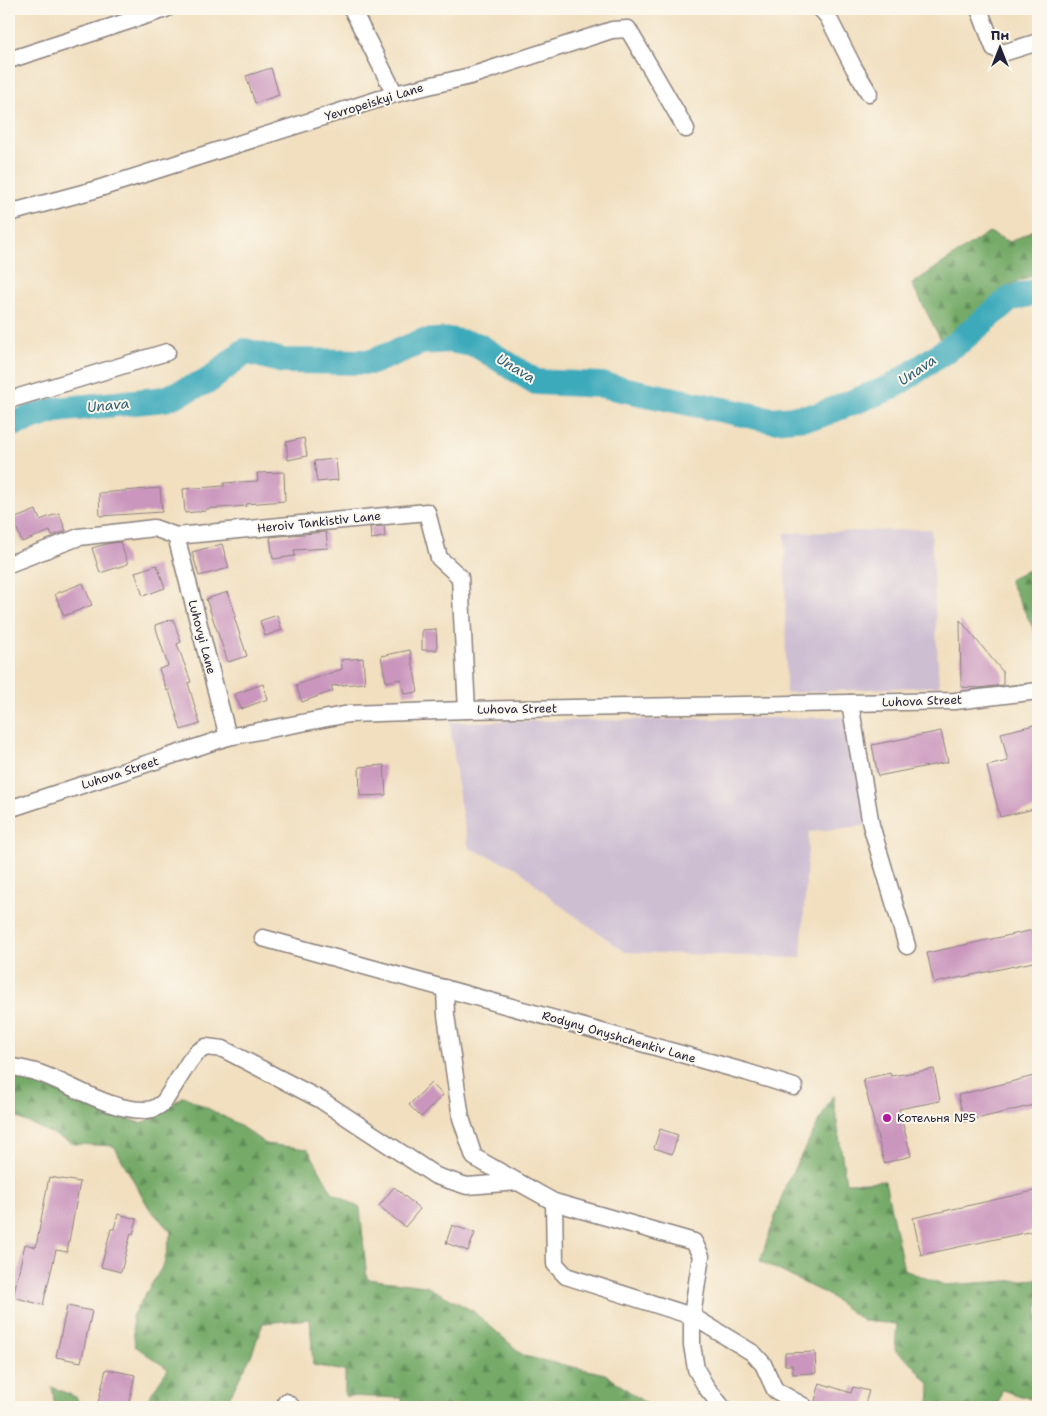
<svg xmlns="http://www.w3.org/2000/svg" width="1047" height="1416" font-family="'Shantell Sans',sans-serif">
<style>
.industrial{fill:#cdbed2}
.forest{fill:url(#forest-firs);stroke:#4b6652}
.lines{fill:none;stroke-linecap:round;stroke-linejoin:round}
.river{stroke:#3caabb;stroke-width:26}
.building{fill:#ca96bd}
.minor-casing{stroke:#8a807d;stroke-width:19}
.minor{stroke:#fff;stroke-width:16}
.poi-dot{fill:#b5179e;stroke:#fbf7ec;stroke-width:2}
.labels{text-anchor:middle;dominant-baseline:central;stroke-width:4;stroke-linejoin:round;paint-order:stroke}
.street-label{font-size:12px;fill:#22223b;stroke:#fbf7ec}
.poi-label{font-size:12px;fill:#22223b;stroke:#fbf7ec;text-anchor:start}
.water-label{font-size:14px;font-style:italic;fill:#2e5f75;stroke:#fbf7ec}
</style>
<defs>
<pattern id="forest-firs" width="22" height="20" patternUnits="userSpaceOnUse" patternTransform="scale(1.25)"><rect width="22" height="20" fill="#74aa68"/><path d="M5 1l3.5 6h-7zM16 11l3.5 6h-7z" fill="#5f8a57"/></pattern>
</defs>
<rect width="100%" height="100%" fill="#fbf7ec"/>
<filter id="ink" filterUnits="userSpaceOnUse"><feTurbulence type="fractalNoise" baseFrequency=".02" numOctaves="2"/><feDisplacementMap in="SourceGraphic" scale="10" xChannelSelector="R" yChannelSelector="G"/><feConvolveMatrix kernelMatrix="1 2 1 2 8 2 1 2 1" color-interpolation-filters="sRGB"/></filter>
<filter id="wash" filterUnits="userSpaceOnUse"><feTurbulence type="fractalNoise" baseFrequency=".0096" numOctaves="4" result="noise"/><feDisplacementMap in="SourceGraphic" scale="20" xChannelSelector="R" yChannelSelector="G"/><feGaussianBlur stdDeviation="1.12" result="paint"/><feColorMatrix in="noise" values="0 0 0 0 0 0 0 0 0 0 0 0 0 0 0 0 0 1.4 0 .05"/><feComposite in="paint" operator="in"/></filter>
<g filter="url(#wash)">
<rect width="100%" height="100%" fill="#f1dfbf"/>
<g class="industrial">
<polygon points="931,529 939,686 786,693 785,533"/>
<polygon points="852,717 871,825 809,832 801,958 625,952 557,903 517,868 469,848 460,804 450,722"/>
</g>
<g class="forest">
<polygon points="1038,228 1038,273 1006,287 941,340 912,284 989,232 1010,242"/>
<polygon points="1038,565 1038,638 1009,580"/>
<polygon points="9,1077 38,1084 142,1124 184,1096 236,1123 266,1144 308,1149 332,1192 360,1208 367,1279 426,1286 473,1311 524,1356 605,1374 651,1407 403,1407 402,1398 345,1396 345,1371 313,1365 310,1319 263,1323 251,1356 226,1404 226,1407 133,1407 145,1403 168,1369 135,1346 132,1316 164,1264 171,1232 149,1208 114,1146 75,1144 9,1114"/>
<polygon points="833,1095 846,1183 885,1181 904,1270 945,1285 1038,1279 1038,1390 1034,1400 1002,1390 998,1407 929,1407 930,1385 911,1362 895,1350 897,1324 863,1321 828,1295 760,1261 787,1182"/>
<polygon points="52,1387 76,1397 81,1407 55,1407"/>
</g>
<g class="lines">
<polyline class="river" points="9,425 56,410 165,399 210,380 245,351 283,361 372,362 421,342 449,340 477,345 536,382 602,385 772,420 817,416 892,387 960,341 1010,299 1038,291"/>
</g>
<g id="blocks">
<g class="building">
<polygon points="271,68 279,95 255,103 246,76"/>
<polygon points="304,438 307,456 288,460 286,442"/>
<polygon points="336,459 338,480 317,482 314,461"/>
<polygon points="284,472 285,501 246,504 247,506 206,509 206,511 185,513 183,489 224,486 224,483 258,481 257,473"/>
<polygon points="160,488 162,512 100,516 99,493"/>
<polygon points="36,510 40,520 59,513 66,531 52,536 50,531 22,542 13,519"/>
<polygon points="384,526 385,537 371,539 370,527"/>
<polygon points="326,532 328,548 294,550 295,556 273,559 270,537"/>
<polygon points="120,542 128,564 100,573 92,548 106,544"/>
<polygon points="222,544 229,568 199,576 192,552"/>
<polygon points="157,565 165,588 143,596 135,572"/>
<polygon points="83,583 92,605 64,616 55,594"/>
<polygon points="228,592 236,616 234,617 247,656 228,662 206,599"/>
<polygon points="277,615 282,630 265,636 260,621"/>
<polygon points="173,619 181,642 177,644 191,682 188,683 200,724 181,730 169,690 167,691 159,669 168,666 155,625"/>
<polygon points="960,620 1003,672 1003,685 979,688 961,687"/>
<polygon points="436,629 437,650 422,650 422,630"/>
<polygon points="410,650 418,692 404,694 401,679 386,682 381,656"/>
<polygon points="363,658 365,683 331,686 333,691 302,702 296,685 342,669 341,660"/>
<polygon points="263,684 268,699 241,709 235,694"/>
<polygon points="1038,724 1038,808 1000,817 987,766 1008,761 1001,733"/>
<polygon points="941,731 948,762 878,776 872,745"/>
<polygon points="384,765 386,795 360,796 359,767"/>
<polygon points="1038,929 1038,961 934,983 927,953"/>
<polygon points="934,1069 940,1101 899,1109 911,1156 884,1163 863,1079 890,1073 891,1076"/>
<polygon points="1038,1075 1038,1104 964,1122 958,1095"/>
<polygon points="431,1083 443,1095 421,1117 409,1105"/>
<polygon points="660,1129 678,1135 672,1154 654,1148"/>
<polygon points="49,1177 80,1182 67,1252 56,1250 43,1305 13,1297 25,1244 36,1247"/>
<polygon points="394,1187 420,1209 405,1227 379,1206"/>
<polygon points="1038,1190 1038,1230 921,1255 913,1218"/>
<polygon points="118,1214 137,1219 133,1234 131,1233 121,1272 101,1267 111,1229 114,1229"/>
<polygon points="452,1225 475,1233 468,1251 446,1243"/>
<polygon points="67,1306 92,1311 81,1362 56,1357"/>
<polygon points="815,1352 816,1373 793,1374 792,1365 785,1365 785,1353"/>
<polygon points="106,1369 135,1375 128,1407 97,1407"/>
<polygon points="820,1383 851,1393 853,1387 869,1391 864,1407 815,1407 814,1404"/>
</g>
</g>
</g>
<g filter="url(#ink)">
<use href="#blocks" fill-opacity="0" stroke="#8a807d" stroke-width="1"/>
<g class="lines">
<g class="minor-casing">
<g id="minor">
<polyline points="352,9 395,94"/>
<polyline points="821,9 828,17 854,68 869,93"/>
<polyline points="979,9 994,48 1003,53 1038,42"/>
<polyline points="9,60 166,9"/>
<polyline points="9,213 94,190 395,94 470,76 612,30 628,29 686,129"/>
<polyline points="9,400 167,352"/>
<polyline points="176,536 228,737"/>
<polyline points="9,564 79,537 154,528 176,536 427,512 439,558 460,577 467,710"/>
<polyline points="850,703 871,825 907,946"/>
<polyline points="9,809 228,737 349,714 467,710 955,701 1038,691"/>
<polyline points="263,938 746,1072 794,1087"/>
<polyline points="445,988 446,1015 461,1118 474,1157 518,1182"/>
<path d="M9,1066C19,1068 29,1070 39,1073C73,1085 109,1111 147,1110C154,1110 159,1106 164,1102L189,1062L196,1053L206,1047L223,1049L321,1100L436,1176L467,1186L518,1182L554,1202L694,1242L701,1256L692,1316V1345L696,1369L706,1387L722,1407"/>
<polyline points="554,1202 555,1264 566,1276 692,1316 753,1353 763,1364 775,1390 805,1407"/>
<polyline points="286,1402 292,1407"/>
</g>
</g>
<use href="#minor" class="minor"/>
</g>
</g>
<circle class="poi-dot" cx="887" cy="1118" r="5"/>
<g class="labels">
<g class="street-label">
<text transform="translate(374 102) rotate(-17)">Yevropeiskyi Lane</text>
<text transform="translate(319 522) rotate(-6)">Heroiv Tankistiv Lane</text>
<text transform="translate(202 637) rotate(75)">Luhovyi Lane</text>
<text transform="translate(922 701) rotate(-2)">Luhova Street</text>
<text transform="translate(517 709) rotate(-1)">Luhova Street</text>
<text transform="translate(120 773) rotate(-18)">Luhova Street</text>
<text transform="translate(619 1037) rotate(16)">Rodyny Onyshchenkiv Lane</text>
</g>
<g class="poi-label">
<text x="897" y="1118">Котельня №5</text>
</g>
<g class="water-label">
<text transform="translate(516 368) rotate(31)">Unava</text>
<text transform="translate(917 370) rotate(-34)">Unava</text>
<text transform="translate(108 405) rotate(-6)">Unava</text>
</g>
</g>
<rect width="1047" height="1416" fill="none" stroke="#fbf7ec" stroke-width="30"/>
<g transform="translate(1000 48)" stroke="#fbf7ec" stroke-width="4" paint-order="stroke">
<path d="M0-4L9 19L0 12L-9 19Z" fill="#22223b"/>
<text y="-8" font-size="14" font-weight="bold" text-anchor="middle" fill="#22223b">Пн</text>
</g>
</svg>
